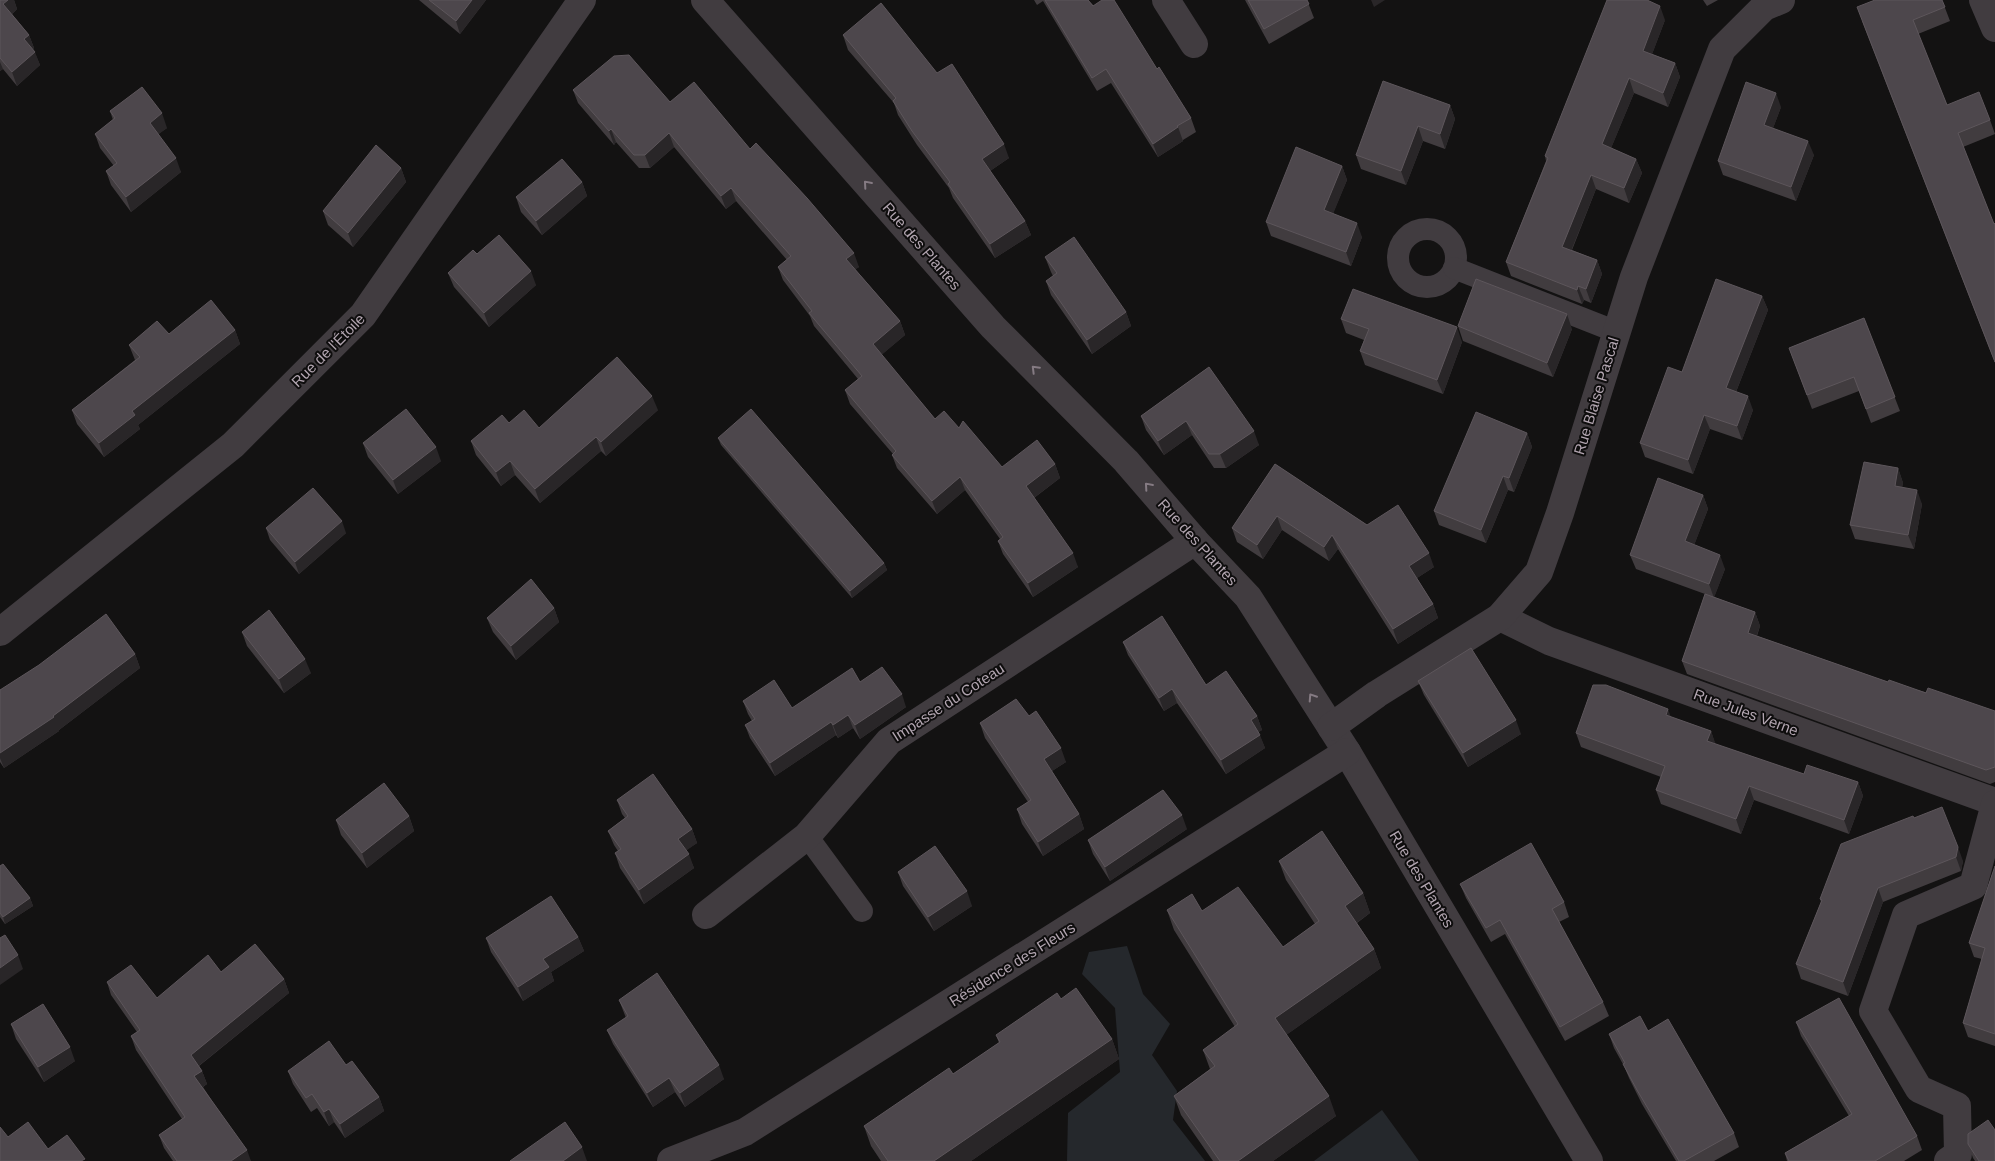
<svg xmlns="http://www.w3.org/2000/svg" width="1995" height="1161" font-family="Helvetica,sans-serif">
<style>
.green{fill:#25282c}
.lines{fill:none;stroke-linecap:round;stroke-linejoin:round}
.service{stroke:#413c40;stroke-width:22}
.minor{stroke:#413c40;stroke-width:28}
.wall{fill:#413c3f}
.shaded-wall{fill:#292628}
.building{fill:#4d474c;stroke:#5d565b}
.oneway{stroke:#857b83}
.labels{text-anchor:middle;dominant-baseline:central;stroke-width:4;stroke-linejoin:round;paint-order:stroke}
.street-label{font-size:15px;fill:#b2a5b0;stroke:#0e0d0d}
</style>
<rect width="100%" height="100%" fill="#131212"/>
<g class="green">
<polygon points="1127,946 1143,994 1170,1024 1152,1055 1177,1091 1173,1120 1205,1161 1067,1161 1068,1113 1120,1072 1115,1008 1082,974 1089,952"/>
<polygon points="1382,1110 1419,1161 1314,1161"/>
</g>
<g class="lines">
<g class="service">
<circle cx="1427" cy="258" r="29"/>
<polyline points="1454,268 1617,332"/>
<polyline points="807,836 862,911"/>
</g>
<g class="minor">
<polyline points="705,0 993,327 1126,461 1195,541 1248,597 1347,752 1589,1161"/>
<polyline points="1166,0 1194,44"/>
<polyline points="1983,0 1995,28"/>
<polyline points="1500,617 1549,641 1995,802"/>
<polyline points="0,632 233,445 363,315 582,0"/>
<polyline points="1331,727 1377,694 1500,617 1539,572 1560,513 1634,277 1722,49 1764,7 1781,0"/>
<polyline points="706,915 807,836 889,741 1195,541"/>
<polyline points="671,1161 745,1132 1347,752"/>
<polyline points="1948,1161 1958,1154 1957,1106 1919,1089 1873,1011 1906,915 1973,886 1995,804"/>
</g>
</g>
<g class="wall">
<polygon points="0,0 14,0 17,9 12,14 29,35 34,48 33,49 40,65 17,86 3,69 0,71"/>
<polygon points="419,0 486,0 460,34"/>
<polygon points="1034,0 1088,0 1157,69 1191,118 1196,132 1183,140 1183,141 1158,157 1111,83 1097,91 1043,1 1037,5"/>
<polygon points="1245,0 1307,0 1314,18 1269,44"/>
<polygon points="1703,0 1718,0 1707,6"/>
<polygon points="1942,0 1950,21 1918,34 1947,105 1990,120 1995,134 1963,147 1994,224 1995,363 1862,21"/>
<polygon points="1665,20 1652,54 1675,63 1680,77 1668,107 1634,93 1611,148 1636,159 1642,173 1629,203 1596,189 1572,250 1597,260 1602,274 1591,303 1584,300 1582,304 1511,276 1506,262 1546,161 1545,156"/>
<polygon points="843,35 937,73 1009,158 990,171 1025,221 1031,235 995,258 953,198 949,188 917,145 898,115 894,103 848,50"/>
<polygon points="573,90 670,102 750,149 859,267 855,269 900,321 905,335 881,355 935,419 959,428 1002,467 1055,464 1060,478 1034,498 1078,567 1033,597 1003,554 998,541 1000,539 965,490 937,514 897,468 892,455 893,454 850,404 845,390 858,379 814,326 810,316 783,280 778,267 787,260 736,201 726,209 674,147 650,168 639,168 616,142 614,145 578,103"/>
<polygon points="1450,105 1455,119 1445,149 1423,141 1406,185 1361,169 1356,155"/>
<polygon points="1781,107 1773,128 1814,155 1796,201 1723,175 1718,161"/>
<polygon points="110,111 167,128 158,134 181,172 131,212 111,185 106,171 114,166 100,148 95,134 113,120"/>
<polygon points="1342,166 1347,180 1333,213 1362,237 1351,266 1271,236 1266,222"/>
<polygon points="401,168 406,182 353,247 328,225 323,211"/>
<polygon points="582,182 587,196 542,235 521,212 516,197"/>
<polygon points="477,254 536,285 489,327 454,287 448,273"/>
<polygon points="1045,257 1126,312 1131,326 1092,354 1051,295 1046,281 1053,276 1051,272"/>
<polygon points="1762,296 1768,310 1736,392 1753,410 1742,440 1710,429 1693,474 1645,457 1640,443 1682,372"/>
<polygon points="1864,318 1900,411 1871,423 1859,391 1812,409 1789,348"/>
<polygon points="1341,319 1462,342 1443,394 1365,365 1360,351 1364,340 1346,333"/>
<polygon points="1458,326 1572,329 1553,377 1463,341"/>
<polygon points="235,330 240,344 138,425 140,429 104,457 77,424 72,410 135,360 129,345 169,334"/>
<polygon points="1209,367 1259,445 1226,468 1214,468 1192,435 1164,455 1146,430 1141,416"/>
<polygon points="658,410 606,456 601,451 540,503 515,475 501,486 476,455 471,441 509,423 539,428"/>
<polygon points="1527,433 1532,447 1514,492 1508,490 1486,543 1439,525 1434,511"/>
<polygon points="718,438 884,563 887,570 852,598 721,445"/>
<polygon points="363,443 441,461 398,494 368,457"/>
<polygon points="1275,464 1367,525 1434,567 1417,578 1433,604 1438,618 1398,644 1338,549 1329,561 1282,530 1263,559 1237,542 1232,528"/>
<polygon points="1898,468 1903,483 1902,487 1922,504 1914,549 1855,539 1850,525"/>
<polygon points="1703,495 1708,509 1694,545 1725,569 1714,597 1755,612 1760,626 1757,636 1888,682 1995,711 1995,782 1990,784 1687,674 1682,661 1705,594 1636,569 1630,555"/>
<polygon points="266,528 346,533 299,574 270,540"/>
<polygon points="554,608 559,622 516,660 493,632 487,618"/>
<polygon points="242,632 311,673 284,693 247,646"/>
<polygon points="1123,642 1206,685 1257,716 1262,730 1258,732 1265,748 1226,774 1177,703 1164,711 1128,655"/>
<polygon points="135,654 140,668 59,730 59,731 4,768 0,762 0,690"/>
<polygon points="1418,681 1521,734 1468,767 1424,695"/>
<polygon points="860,682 906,707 860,739 853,728 838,738 836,735 775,776 750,738 745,725 752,721 748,714 743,701 792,708"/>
<polygon points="1029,716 1066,762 1052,771 1079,814 1084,829 1043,856 1022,824 1017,809 1028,802 985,738 980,723"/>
<polygon points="1671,717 1711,731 1715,744 1804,774 1858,782 1863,796 1849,834 1754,800 1741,834 1661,804 1656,790 1661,777 1581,747 1576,733"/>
<polygon points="617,800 692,829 697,843 686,850 694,868 644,904 620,868 615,853 618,851 614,845 608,831 625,818 622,814"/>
<polygon points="409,816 414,831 367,868 341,835 336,820"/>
<polygon points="1914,818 1963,861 1961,871 1883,902 1848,996 1801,979 1796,964 1821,902 1820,899"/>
<polygon points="1187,829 1110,881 1093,854 1088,840"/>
<polygon points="1279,861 1363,893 1370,913 1357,923 1374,949 1381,968 1286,1035 1336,1116 1273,1161 1213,1161 1181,1115 1174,1096 1210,1069 1203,1050 1235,1027 1174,930 1167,910 1202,911 1283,947 1315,924 1286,880"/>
<polygon points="0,866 30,898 33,906 5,924 0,917"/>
<polygon points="1995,866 1995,1046 1968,1037 1963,1023 1982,959 1974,957 1969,943"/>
<polygon points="898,872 972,906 934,931 903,886"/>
<polygon points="1460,884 1564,902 1569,917 1559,922 1603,1002 1609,1016 1565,1041 1505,934 1491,942 1466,898"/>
<polygon points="578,937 584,951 551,972 554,981 523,1001 491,952 486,938"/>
<polygon points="221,972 284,979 289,993 199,1066 202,1071 207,1084 203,1087 251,1161 173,1161 164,1148 159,1135 182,1119 136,1050 131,1036 137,1032 111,995 107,982 157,998"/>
<polygon points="1061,999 1112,1039 1119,1059 971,1161 881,1161 871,1146 864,1126 953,1074 999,1043 996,1035"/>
<polygon points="619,1000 724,1079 685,1107 675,1092 653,1107 613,1044 607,1030 626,1018"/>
<polygon points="1796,1022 1917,1136 1922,1150 1904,1161 1787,1161 1785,1153 1849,1116 1801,1036"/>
<polygon points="11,1024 75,1061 44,1082 16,1039"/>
<polygon points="1648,1031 1734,1133 1739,1147 1714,1161 1676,1161 1642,1104 1629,1078 1624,1066 1614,1048 1609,1034"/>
<polygon points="346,1065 379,1097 384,1111 345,1138 334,1122 329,1126 317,1108 311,1112 293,1084 288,1071"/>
<polygon points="1968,1144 1995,1161 1975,1161 1973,1158"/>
</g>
<g class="shaded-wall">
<polygon points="8,0 14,0 17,9 8,18 3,4"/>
<polygon points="472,0 486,0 460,34 456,21"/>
<polygon points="1371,0 1385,0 1374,7"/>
<polygon points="1660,6 1665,20 1648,65 1643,51"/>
<polygon points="29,35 34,48 29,53 24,39"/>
<polygon points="35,52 40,65 17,86 12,72"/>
<polygon points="0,62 3,69 0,71"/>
<polygon points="1675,63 1680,77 1668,107 1663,93"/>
<polygon points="1629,78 1634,93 1607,158 1602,144"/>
<polygon points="1776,93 1781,107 1769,139 1764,125"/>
<polygon points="1450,105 1455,119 1445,149 1440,134"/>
<polygon points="162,113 167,128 155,137 150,123"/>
<polygon points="1418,126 1423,141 1406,185 1401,171"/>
<polygon points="1178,127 1183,141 1158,157 1153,144"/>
<polygon points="611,129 616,142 614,145 609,131"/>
<polygon points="669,133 674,147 650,168 645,155"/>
<polygon points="1808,141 1814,155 1796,201 1791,187"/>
<polygon points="1004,144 1009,158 987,173 982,159"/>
<polygon points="176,158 181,172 131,212 126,197"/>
<polygon points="1636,159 1642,173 1629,203 1624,188"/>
<polygon points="1342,166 1347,180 1329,224 1324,210"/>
<polygon points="401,168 406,182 353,247 348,233"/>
<polygon points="1591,175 1596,189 1567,261 1562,247"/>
<polygon points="582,182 587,196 542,235 536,221"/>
<polygon points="731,188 736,201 726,209 721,196"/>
<polygon points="1025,221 1031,235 995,258 990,244"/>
<polygon points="1357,223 1362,237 1351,266 1346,252"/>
<polygon points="854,253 859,267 851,273 846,259"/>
<polygon points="1597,260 1602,274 1591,303 1586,289"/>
<polygon points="531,271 536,285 489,327 484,313"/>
<polygon points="1578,286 1584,300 1582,304 1577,290"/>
<polygon points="1762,296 1768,310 1732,402 1726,388"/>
<polygon points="1126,312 1131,326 1092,354 1087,340"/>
<polygon points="1567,314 1572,329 1553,377 1547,363"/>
<polygon points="900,321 905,335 878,358 873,344"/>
<polygon points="1457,327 1462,342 1443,394 1437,380"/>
<polygon points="235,330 240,344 138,425 140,429 104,457 99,443 132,411"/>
<polygon points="652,396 658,410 606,456 601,442"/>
<polygon points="1748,396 1753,410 1742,440 1737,426"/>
<polygon points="1704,415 1710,429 1693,474 1688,460"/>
<polygon points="1186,421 1192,435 1164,455 1158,441"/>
<polygon points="1254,431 1259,445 1226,468 1220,454"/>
<polygon points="1527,433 1532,447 1514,492 1509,478"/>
<polygon points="596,437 601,451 540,503 535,489"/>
<polygon points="436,447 441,461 398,494 393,480"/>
<polygon points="510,461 515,475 501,486 496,472"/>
<polygon points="1055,464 1060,478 1031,500 1026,486"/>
<polygon points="1898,468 1903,483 1900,500 1895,486"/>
<polygon points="1503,476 1508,490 1486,543 1481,530"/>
<polygon points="960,477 965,490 937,514 932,501"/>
<polygon points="1917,490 1922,504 1914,549 1908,535"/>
<polygon points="1703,495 1708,509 1690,556 1685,541"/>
<polygon points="1277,516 1282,530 1263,559 1257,545"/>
<polygon points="342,521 346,533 299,574 295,562"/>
<polygon points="1332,535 1338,549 1329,561 1324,547"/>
<polygon points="1073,553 1078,567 1033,597 1028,583"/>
<polygon points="1429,553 1434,567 1414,580 1409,566"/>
<polygon points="1720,555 1725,569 1714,598 1709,584"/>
<polygon points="884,563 887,570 852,598 850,591"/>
<polygon points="1433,604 1438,618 1398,644 1393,629"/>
<polygon points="554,608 559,622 516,660 511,646"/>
<polygon points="1755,612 1760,626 1753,646 1748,633"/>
<polygon points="135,654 140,668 59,730 59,731 4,768 0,758 0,753 53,716"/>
<polygon points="305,659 311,673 284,693 279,679"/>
<polygon points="1172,689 1177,703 1164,711 1159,698"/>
<polygon points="902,694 906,707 860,739 855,725"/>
<polygon points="1668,709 1673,723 1666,715"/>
<polygon points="848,715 853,728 838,738 833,725"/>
<polygon points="1257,716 1262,730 1256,734 1251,720"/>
<polygon points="1516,720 1521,734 1468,767 1463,753"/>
<polygon points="831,722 836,735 775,776 770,763"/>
<polygon points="1711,731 1716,745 1707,741"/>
<polygon points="1260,735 1265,748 1226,774 1221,760"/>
<polygon points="1061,748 1066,762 1049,773 1044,759"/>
<polygon points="1858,782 1863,796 1849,834 1844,820"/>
<polygon points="1749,786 1754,800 1741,834 1736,819"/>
<polygon points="1079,814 1084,829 1043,856 1038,842"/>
<polygon points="1182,815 1187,829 1110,881 1105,867"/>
<polygon points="409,816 414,831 367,868 362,853"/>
<polygon points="692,829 697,843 683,853 678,839"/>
<polygon points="1958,847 1963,861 1961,871 1956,857"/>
<polygon points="689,854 694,868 644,904 639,890"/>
<polygon points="1878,888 1883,902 1848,996 1843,982"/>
<polygon points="967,891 972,906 934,931 928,917"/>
<polygon points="1363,893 1370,913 1352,926 1345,906"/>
<polygon points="30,898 33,906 5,924 3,917"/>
<polygon points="578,937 584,951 551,972 554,981 523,1001 518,987 543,959"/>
<polygon points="1374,949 1381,968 1282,1038 1275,1018"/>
<polygon points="18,955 23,969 0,985 0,968"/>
<polygon points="284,979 289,993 196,1068 191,1055"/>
<polygon points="1112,1039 1119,1059 971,1161 934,1161"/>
<polygon points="70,1047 75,1061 44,1082 38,1067"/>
<polygon points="719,1065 724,1079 685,1107 680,1093"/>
<polygon points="202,1071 207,1084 199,1089 194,1076"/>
<polygon points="669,1078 675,1092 653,1107 647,1093"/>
<polygon points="1329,1096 1336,1116 1273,1161 1238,1161"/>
<polygon points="379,1097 384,1111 345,1138 340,1124"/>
<polygon points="329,1109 334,1122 329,1126 324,1112"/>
<polygon points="582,1147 587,1161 563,1161"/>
<polygon points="247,1150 251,1161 231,1161"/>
</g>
<g class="building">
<polygon points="0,0 8,0 3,4 29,35 24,39 35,52 12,72 0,58"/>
<polygon points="429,0 472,0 456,21"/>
<polygon points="1045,0 1088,0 1093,6 1102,0 1114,0 1157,69 1159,67 1191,118 1177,126 1178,127 1153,144 1106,69 1092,78"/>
<polygon points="1248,0 1307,0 1309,4 1264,29"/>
<polygon points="1607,0 1647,0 1660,6 1643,51 1675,63 1663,93 1629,78 1602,144 1636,159 1624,188 1591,175 1562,247 1597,260 1586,289 1578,286 1577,290 1506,262 1548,158 1545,156"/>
<polygon points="1875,0 1942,0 1945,7 1913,20 1947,105 1979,92 1990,120 1958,133 1994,224 1995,223 1995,362 1857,7"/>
<polygon points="881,3 937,73 952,64 1004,144 982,159 1025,221 990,244 948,184 950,182 912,131 893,101 896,98 843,35"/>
<polygon points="629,55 670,102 694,82 750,149 756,143 807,198 854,253 846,259 900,321 873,344 935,419 944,411 959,428 963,421 1002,467 1037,440 1055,464 1026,486 1073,553 1028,583 998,541 1003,537 960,477 932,501 892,455 896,451 845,390 862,376 809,313 812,311 778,267 791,256 731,188 721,196 669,133 645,155 634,155 611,129 609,131 573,90 614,56"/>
<polygon points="1383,81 1450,105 1440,134 1418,126 1401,171 1356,155"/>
<polygon points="1746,82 1776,93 1764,125 1808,141 1791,187 1718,161"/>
<polygon points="142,87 162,113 150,123 176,158 126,197 106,171 117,163 95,134 115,118 110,111"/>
<polygon points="376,145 401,168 348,233 323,211"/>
<polygon points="1296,147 1342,166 1324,210 1357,223 1346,252 1266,222"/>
<polygon points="562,159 582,182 536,221 516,197"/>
<polygon points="499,235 531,271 484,313 448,273 473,250 477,254"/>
<polygon points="1074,237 1126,312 1087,340 1046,281 1057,273 1045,257"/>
<polygon points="1476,279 1567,314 1547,363 1458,326"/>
<polygon points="1716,279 1762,296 1726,388 1748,396 1737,426 1704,415 1688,460 1640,443 1668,367 1682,372"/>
<polygon points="1353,289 1457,327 1437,380 1360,351 1369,329 1341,319"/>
<polygon points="211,300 235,330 132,411 135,415 99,443 72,410 140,357 129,345 157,321 169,334"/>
<polygon points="1864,318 1895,397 1866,409 1854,377 1807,395 1789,348"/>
<polygon points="617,357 652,396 601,442 596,437 535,489 510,461 496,472 471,441 502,415 509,423 524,410 539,428"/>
<polygon points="1209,367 1254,431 1220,454 1209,454 1186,421 1158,441 1141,416"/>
<polygon points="406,409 436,447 393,480 363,443"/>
<polygon points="751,409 884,563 850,591 718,438"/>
<polygon points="1476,412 1527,433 1509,478 1503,476 1481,530 1434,511"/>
<polygon points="1864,462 1898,468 1895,486 1917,490 1908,535 1850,525"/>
<polygon points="1275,464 1367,525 1398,505 1429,553 1409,566 1433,604 1393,629 1332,535 1324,547 1277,516 1257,545 1232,528"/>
<polygon points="1658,478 1703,495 1685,541 1720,555 1709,584 1630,555"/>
<polygon points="313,488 342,521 295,562 266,528"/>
<polygon points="531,579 554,608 511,646 487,618"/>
<polygon points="1705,594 1755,612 1748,633 1888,682 1889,680 1926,693 1928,688 1995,711 1995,767 1986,770 1682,661"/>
<polygon points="269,610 305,659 279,679 242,632"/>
<polygon points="106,614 135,654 53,716 54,717 0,753 0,690 39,665"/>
<polygon points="1162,616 1206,685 1226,671 1257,716 1251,720 1260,735 1221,760 1172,689 1159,698 1123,642"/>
<polygon points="1471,648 1516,720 1463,753 1418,681"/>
<polygon points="882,667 902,694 855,725 848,715 833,725 831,722 770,763 745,725 755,719 743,701 774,680 792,708 852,668 860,682"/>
<polygon points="1593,685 1606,685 1668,709 1666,715 1711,731 1707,741 1804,774 1807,765 1858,782 1844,820 1749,786 1736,819 1656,790 1665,766 1576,733"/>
<polygon points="1016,699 1029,716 1036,711 1061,748 1044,759 1079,814 1038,842 1017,809 1031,800 980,723"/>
<polygon points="653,774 692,829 678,839 689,854 639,890 615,853 621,849 608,831 628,816 617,800"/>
<polygon points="384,783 409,816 362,853 336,820"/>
<polygon points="1163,790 1182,815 1105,867 1088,840"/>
<polygon points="1942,807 1958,847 1956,857 1878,888 1843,982 1796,964 1822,900 1820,899 1841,844 1913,816 1914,818"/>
<polygon points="1322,831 1363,893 1345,906 1374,949 1275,1018 1329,1096 1238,1161 1220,1161 1174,1096 1215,1066 1203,1050 1238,1024 1167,910 1192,894 1202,911 1238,887 1283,947 1319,921 1279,861"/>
<polygon points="1531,843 1564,902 1552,909 1603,1002 1560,1027 1500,920 1486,928 1460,884"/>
<polygon points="935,846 967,891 928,917 898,872"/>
<polygon points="3,864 30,898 3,917 0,913 0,866"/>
<polygon points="1995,866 1995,1034 1963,1023 1985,948 1969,943"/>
<polygon points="551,896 578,937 543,959 549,967 518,987 486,938"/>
<polygon points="5,935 18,955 0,968 0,938"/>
<polygon points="255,944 284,979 191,1055 202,1071 194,1076 247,1150 231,1161 177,1161 159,1135 185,1117 131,1036 140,1030 107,982 131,965 157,998 208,955 221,972"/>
<polygon points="657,973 719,1065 680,1093 669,1078 647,1093 607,1030 628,1016 619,1000"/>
<polygon points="1076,988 1112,1039 934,1161 888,1161 864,1126 949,1068 953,1074 1000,1042 996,1035 1057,993 1061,999"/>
<polygon points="1839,998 1917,1136 1875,1161 1789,1161 1785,1153 1852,1114 1796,1022"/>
<polygon points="43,1004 70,1047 38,1067 11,1024"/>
<polygon points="1640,1016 1648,1031 1668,1019 1734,1133 1684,1161 1679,1161 1637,1090 1623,1064 1625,1063 1609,1034"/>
<polygon points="329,1041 346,1065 352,1061 379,1097 340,1124 329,1109 324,1112 312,1094 306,1098 288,1071"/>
<polygon points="1988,1120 1995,1130 1995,1161 1979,1161 1968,1144 1968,1134"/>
<polygon points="28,1122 48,1149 67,1135 85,1159 81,1161 0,1161 0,1127 8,1137"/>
<polygon points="565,1122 582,1147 563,1161 510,1161"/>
</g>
<defs><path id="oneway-chevron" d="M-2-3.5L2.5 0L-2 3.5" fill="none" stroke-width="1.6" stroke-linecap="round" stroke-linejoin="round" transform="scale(1.25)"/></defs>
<g class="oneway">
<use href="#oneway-chevron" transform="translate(867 184) rotate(-131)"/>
<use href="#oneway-chevron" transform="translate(1035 369) rotate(-135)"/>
<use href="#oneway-chevron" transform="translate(1148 486) rotate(-131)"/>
<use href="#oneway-chevron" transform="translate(1312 697) rotate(-123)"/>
</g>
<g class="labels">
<g class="street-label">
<text transform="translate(922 246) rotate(49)">Rue des Plantes</text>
<text transform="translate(328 350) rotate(-45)">Rue de l'Étoile</text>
<text transform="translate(1596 396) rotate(-73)">Rue Blaise Pascal</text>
<text transform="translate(1198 542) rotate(48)">Rue des Plantes</text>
<text transform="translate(948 702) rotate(-33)">Impasse du Coteau</text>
<text transform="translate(1746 712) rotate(20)">Rue Jules Verne</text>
<text transform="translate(1422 879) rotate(59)">Rue des Plantes</text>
<text transform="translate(1012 964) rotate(-32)">Résidence des Fleurs</text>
</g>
</g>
</svg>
